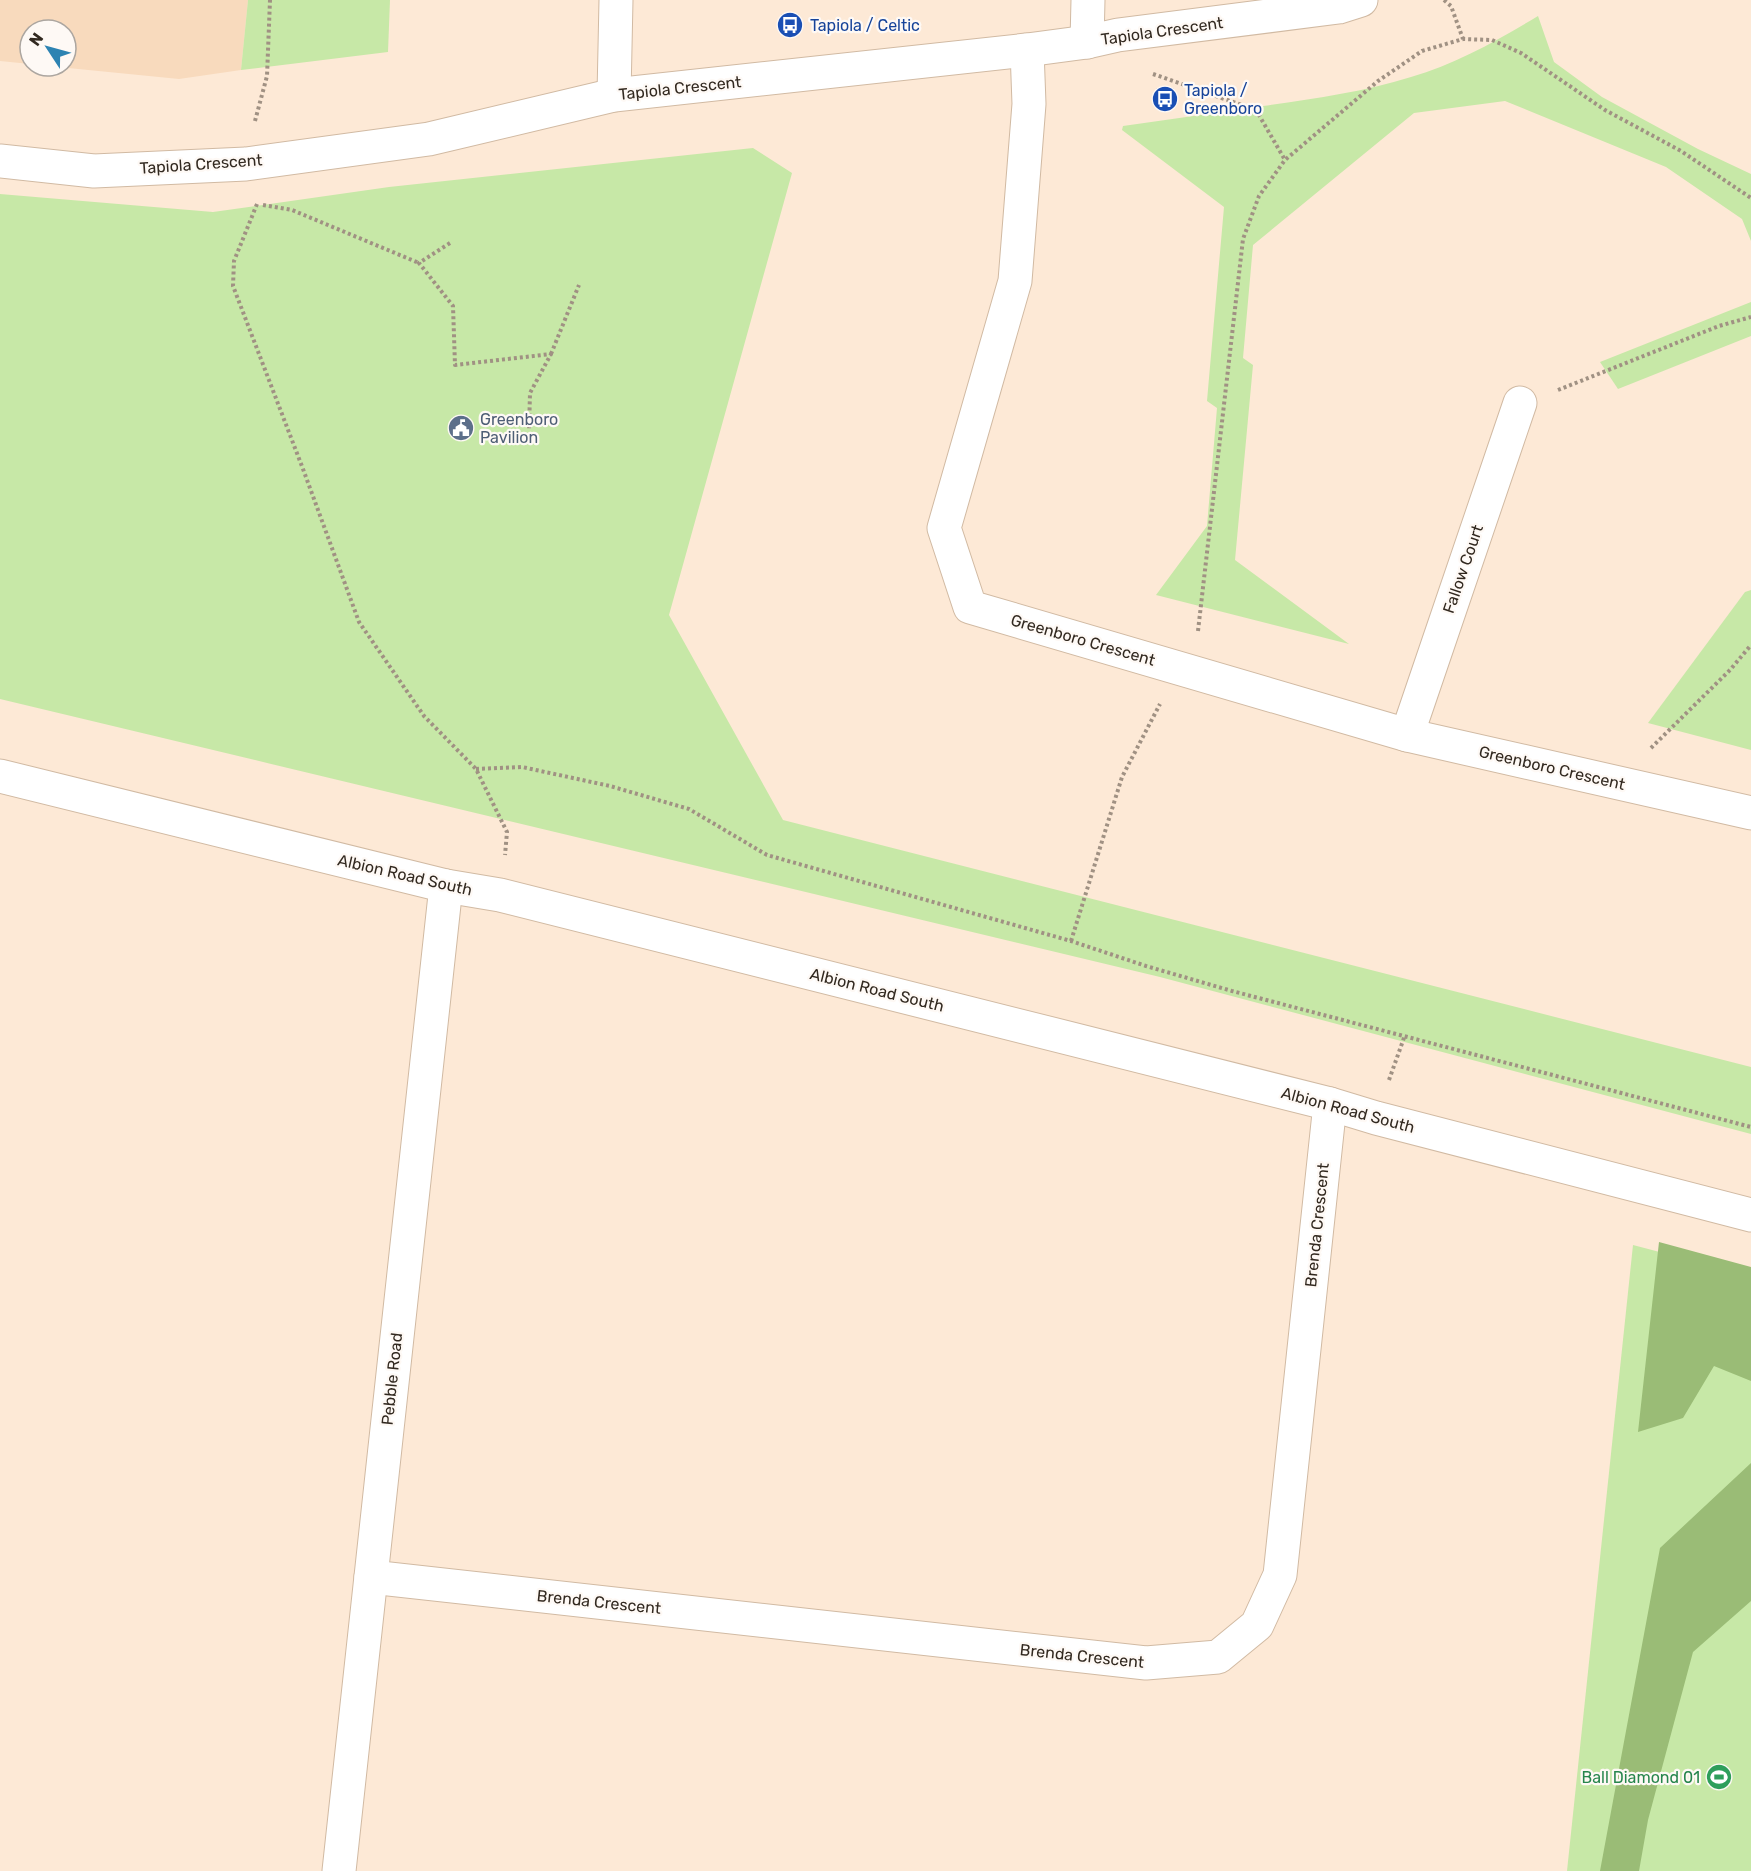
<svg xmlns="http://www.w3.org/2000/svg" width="1751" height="1871" font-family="Rubik,sans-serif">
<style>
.built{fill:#f8dabd}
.green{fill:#c7e8a7}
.forest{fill:#9abc76}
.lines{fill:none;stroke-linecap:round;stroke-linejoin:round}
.street-casing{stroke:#d1baa3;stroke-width:35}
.secondary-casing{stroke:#d1baa3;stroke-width:35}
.path{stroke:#a09183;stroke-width:4;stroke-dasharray:3 3;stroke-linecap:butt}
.street{stroke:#fff;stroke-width:33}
.secondary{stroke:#fff;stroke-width:33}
.labels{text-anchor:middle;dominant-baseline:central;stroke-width:4.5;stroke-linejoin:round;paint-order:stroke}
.transit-label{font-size:16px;fill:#164399;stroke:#fef9f5;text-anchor:start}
.street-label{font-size:16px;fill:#322920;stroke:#fef9f5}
.service-label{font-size:16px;fill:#4e5e75;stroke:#fef9f5;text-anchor:start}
.leisure-label{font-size:16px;fill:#27864d;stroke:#fef9f5;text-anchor:end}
</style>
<rect width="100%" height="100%" fill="#fde9d6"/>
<polygon class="built" points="0,0 248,0 241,70 179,79 48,66 66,66 66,30 30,30 30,64 0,61"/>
<g class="green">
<polygon points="248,0 390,0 388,52 241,70"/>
<path d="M1538,16L1554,62L1602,97L1698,149L1751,174V241L1742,219L1666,167L1505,101L1414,113L1253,245L1243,358L1253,365L1235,560L1349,644L1156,595L1207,526L1217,408L1207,401L1224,207L1122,130L1123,126C1170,119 1217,113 1263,106C1313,99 1363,92 1411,77C1456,64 1498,40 1538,16Z"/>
<polygon points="753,148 792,173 669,615 783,820 1751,1067 1751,1134 1160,977 0,699 0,194 213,212 389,187"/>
<polygon points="1751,302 1751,336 1618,389 1600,362"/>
<polygon points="1751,590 1751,750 1648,723 1745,592"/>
<polygon points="1633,1245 1751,1276 1751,1871 1567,1871"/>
</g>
<g class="forest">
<polygon points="1659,1242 1751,1267 1751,1381 1714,1366 1683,1418 1638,1432"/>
<polygon points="1751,1463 1751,1601 1693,1652 1648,1820 1639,1871 1600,1871 1660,1548"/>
</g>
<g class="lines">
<g class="street-casing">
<g id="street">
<polyline points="1087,42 1088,0"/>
<polyline points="1027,50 1029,104 1015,281 944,528 970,607 1407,735 1751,813"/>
<polyline points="614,95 616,0"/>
<polyline points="1407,735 1520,403"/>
<polyline points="371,1577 1146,1663 1218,1657 1257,1625 1280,1575 1330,1104"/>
<polyline points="339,1871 446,886"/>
</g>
</g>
<g class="secondary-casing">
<g id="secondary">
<polyline points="0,161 94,171 246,164 429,139 614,95 1027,50 1087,42 1118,35 1339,7 1361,0"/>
<polyline points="0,776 446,886 500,895 1330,1104 1376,1118 1751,1215"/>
</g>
</g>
<g class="path">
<polyline points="1444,0 1451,6 1463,39"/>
<polyline points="1153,74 1256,110 1285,160"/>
<polyline points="255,121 267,76 270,0"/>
<polyline points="257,204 234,261 233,286 303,469 359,622 424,716 476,769 507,832 505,855"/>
<polyline points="263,205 292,210 419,263"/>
<polyline points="450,243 419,263 453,306 455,365 551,354 530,393 529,431"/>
<polyline points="551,354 579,285"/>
<polyline points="1558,390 1719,326 1751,317"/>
<polyline points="1198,631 1243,239 1259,196 1285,160 1378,81 1422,51 1463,39 1492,40 1521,53 1605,110 1681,151 1751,198"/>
<polyline points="1651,748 1730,670 1751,645"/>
<polyline points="476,769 522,767 610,786 689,809 767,855 1071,941 1146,966 1232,991 1751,1127"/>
<polyline points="1071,941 1122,777 1160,704"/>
<polyline points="1389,1080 1405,1035"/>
</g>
<use href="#street" class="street"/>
<use href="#secondary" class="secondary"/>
</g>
<defs>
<g id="bus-disc" transform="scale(1.35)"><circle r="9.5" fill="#1a4fb4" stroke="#fef9f5"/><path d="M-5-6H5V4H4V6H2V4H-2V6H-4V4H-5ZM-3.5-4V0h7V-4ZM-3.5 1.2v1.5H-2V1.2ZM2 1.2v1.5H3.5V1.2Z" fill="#fff"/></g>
<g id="civic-disc" transform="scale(1.35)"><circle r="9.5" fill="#5c6f8a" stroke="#fef9f5"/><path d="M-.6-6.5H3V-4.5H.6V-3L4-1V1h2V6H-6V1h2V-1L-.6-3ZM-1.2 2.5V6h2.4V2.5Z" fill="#fff"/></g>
<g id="stadium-disc" transform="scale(1.35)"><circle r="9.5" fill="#2e9e5b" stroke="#fef9f5"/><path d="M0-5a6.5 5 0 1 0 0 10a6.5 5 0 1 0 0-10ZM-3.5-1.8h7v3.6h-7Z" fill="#fff"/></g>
</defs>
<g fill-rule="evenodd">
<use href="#bus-disc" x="790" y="25"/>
<use href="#bus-disc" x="1165" y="99"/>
<use href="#civic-disc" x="461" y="428"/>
<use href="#stadium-disc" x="1719" y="1777"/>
</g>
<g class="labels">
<g class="transit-label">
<text x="810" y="25">Tapiola / Celtic</text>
<text x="1184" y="90">Tapiola /<tspan x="1184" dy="18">Greenboro</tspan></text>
</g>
<g class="street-label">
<text transform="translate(1162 31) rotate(-8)">Tapiola Crescent</text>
<text transform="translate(680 88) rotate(-6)">Tapiola Crescent</text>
<text transform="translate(201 164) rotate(-4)">Tapiola Crescent</text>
<text transform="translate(1463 569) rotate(-71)">Fallow Court</text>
<text transform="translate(1083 640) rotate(16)">Greenboro Crescent</text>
<text transform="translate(1552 768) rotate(13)">Greenboro Crescent</text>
<text transform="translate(405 875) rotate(13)">Albion Road South</text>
<text transform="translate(877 990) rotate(14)">Albion Road South</text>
<text transform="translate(1348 1110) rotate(15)">Albion Road South</text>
<text transform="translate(1317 1225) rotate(-84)">Brenda Crescent</text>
<text transform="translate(392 1379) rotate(-84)">Pebble Road</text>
<text transform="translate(599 1602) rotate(6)">Brenda Crescent</text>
<text transform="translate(1082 1656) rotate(6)">Brenda Crescent</text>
</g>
<g class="service-label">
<text x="480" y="419">Greenboro<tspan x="480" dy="18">Pavilion</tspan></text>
</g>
<g class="leisure-label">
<text x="1700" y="1777">Ball Diamond 01</text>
</g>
</g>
<g transform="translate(48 48) rotate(306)"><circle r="28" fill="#fef9f5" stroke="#aca6a0" stroke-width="1.5"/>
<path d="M0-4.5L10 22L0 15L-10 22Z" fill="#2d83b2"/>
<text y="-9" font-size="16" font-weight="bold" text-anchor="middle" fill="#322920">N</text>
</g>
</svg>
